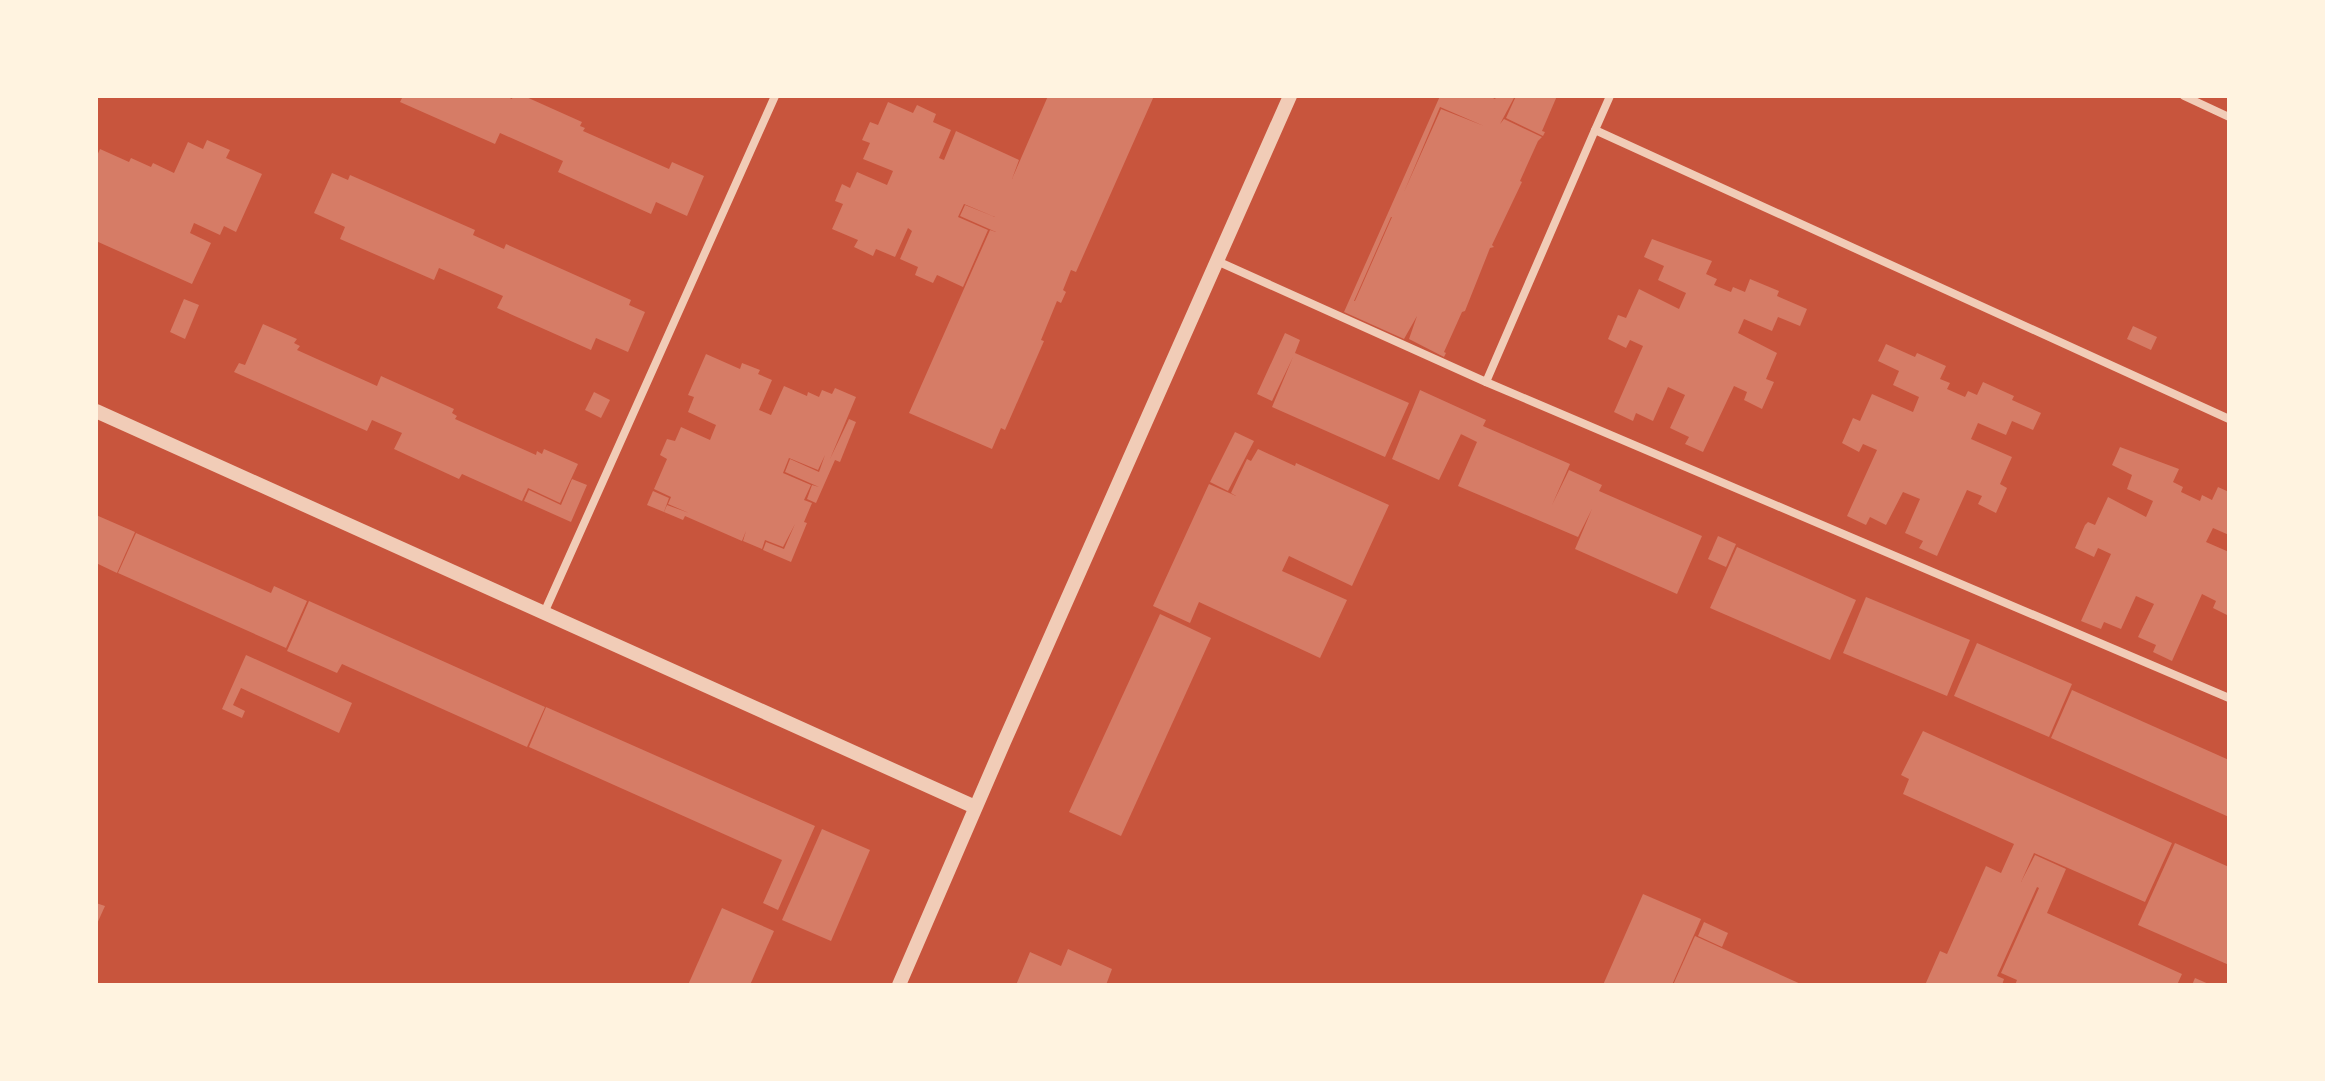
<svg xmlns="http://www.w3.org/2000/svg" width="2325" height="1081" font-family="Barlow,sans-serif">
<style>
.building{fill:#d67c66;fill-rule:evenodd}
.lines{fill:none;stroke-linecap:round;stroke-linejoin:round}
.minor{stroke:#f1ccb7;stroke-width:8}
.tertiary{stroke:#f1ccb7;stroke-width:14}
</style>
<rect width="100%" height="100%" fill="#c8553d"/>
<g class="building">
<polygon points="403,96 505,96 512,99 513,96 524,96 582,122 580,126 585,128 583,131 669,169 672,162 704,176 687,216 656,202 651,214 558,172 563,161 500,133 495,144 400,102"/>
<polygon points="1048,96 1154,96 1076,272 1071,270 1063,290 1066,292 1061,303 1057,301 1041,340 1044,341 1005,430 1001,428 992,449 909,413 990,230 996,232 960,216 965,205 995,217 964,204 958,217 988,230 963,287 937,275 933,283 915,275 918,267 900,259 912,231 908,228 895,257 876,249 873,256 854,247 858,240 832,229 843,204 835,201 842,184 850,188 857,172 887,185 893,171 863,159 870,143 862,140 870,122 878,125 888,102 913,113 917,105 936,114 933,122 951,130 939,158 944,160 956,131 1019,160 1012,179"/>
<path d="M1440,96H1489L1495,99L1497,96H1515L1500,124L1504,119L1542,137L1538,141L1520,181L1522,182L1492,245L1494,247L1490,248L1465,311L1462,312L1444,352L1446,353L1444,357L1409,339L1417,316L1404,339L1344,312ZM1440,107L1484,126L1441,109L1404,192ZM1391,217H1392L1355,301H1354Z"/>
<polygon points="1516,96 1557,96 1542,131 1545,132 1543,136 1506,118"/>
<polygon points="207,140 230,150 226,158 262,174 236,232 224,226 220,235 194,223 190,233 211,243 192,284 96,241 96,158 100,149 129,162 131,158 151,167 153,163 174,173 188,142 203,149"/>
<polygon points="332,173 348,180 350,175 475,230 473,235 504,249 506,244 631,300 629,305 645,312 628,352 596,338 591,350 497,308 503,296 439,268 434,280 340,239 345,227 314,213"/>
<polygon points="1652,239 1712,261 1706,274 1717,279 1714,285 1731,292 1733,287 1745,292 1750,279 1779,291 1777,296 1807,309 1800,326 1778,317 1772,331 1744,319 1738,333 1777,353 1766,379 1774,382 1762,409 1744,400 1747,392 1734,386 1703,452 1685,444 1689,437 1670,428 1685,395 1668,387 1653,421 1636,413 1633,421 1614,412 1643,346 1630,340 1626,348 1608,339 1618,315 1626,318 1639,289 1679,309 1686,293 1658,280 1664,266 1644,257"/>
<polygon points="184,299 199,305 185,339 170,332"/>
<polygon points="263,324 297,339 294,343 300,346 297,350 377,386 381,376 454,409 452,413 457,416 455,419 536,455 537,451 542,454 544,449 578,464 560,503 528,488 522,501 462,474 459,479 394,449 402,433 372,420 367,431 234,372 239,363 245,365"/>
<polygon points="2133,326 2157,337 2151,350 2127,339"/>
<polygon points="1285,333 1300,340 1295,353 1409,403 1385,457 1272,407 1293,357 1272,401 1257,394"/>
<polygon points="1886,344 1915,357 1917,353 1946,366 1940,379 1950,383 1947,389 1965,397 1968,391 1977,395 1983,382 2014,396 2012,400 2041,413 2033,430 2012,421 2006,435 1978,423 1971,439 2012,457 2000,484 2007,488 1996,513 1978,504 1982,496 1967,490 1937,556 1919,548 1923,541 1905,533 1920,499 1903,492 1886,525 1870,517 1866,525 1847,516 1877,450 1863,444 1859,452 1842,443 1853,418 1860,421 1872,394 1913,412 1919,397 1893,385 1899,371 1878,361"/>
<polygon points="706,354 740,369 742,363 760,370 758,374 772,380 759,410 771,415 784,386 807,396 808,392 819,397 822,390 832,394 835,388 856,397 830,459 849,419 856,422 840,462 835,460 816,503 807,499 812,485 819,487 785,472 790,459 819,472 825,455 818,470 789,458 783,473 811,485 804,500 812,503 804,522 807,523 791,562 763,550 766,542 784,549 795,524 783,547 765,540 762,549 743,541 746,531 742,541 685,516 683,520 664,512 667,505 689,513 668,504 671,497 654,489 667,459 660,455 667,439 675,441 681,427 710,440 716,425 688,412 694,397 688,395"/>
<polygon points="1420,390 1486,420 1483,426 1570,464 1552,505 1569,470 1602,485 1599,491 1702,536 1677,594 1575,549 1592,509 1578,537 1458,486 1477,442 1461,434 1462,432 1439,480 1392,459"/>
<polygon points="594,392 610,400 601,418 585,410"/>
<polygon points="1235,432 1254,441 1228,491 1210,482"/>
<polygon points="2120,447 2179,469 2173,482 2183,487 2181,492 2200,501 2202,495 2212,500 2218,487 2229,492 2229,535 2213,528 2206,542 2229,552 2229,616 2213,608 2216,601 2202,594 2172,661 2153,652 2156,645 2138,637 2154,604 2136,596 2121,629 2104,622 2101,629 2081,621 2111,554 2098,548 2094,557 2075,548 2085,525 2088,522 2095,525 2108,497 2146,517 2153,501 2127,489 2132,475 2112,465"/>
<polygon points="1258,449 1295,466 1296,463 1389,505 1352,586 1289,556 1282,571 1347,600 1320,658 1199,602 1190,623 1153,606 1209,484 1236,496 1231,493 1247,459 1251,461"/>
<polygon points="572,479 587,485 571,522 524,501 529,490 561,505"/>
<polygon points="653,491 669,498 664,512 647,505"/>
<polygon points="96,515 135,532 117,573 96,563"/>
<polygon points="136,533 271,593 274,586 307,601 286,648 118,573"/>
<polygon points="1718,536 1736,544 1726,567 1708,559"/>
<polygon points="1737,547 1856,600 1830,660 1710,608"/>
<polygon points="1866,597 1970,640 1947,696 1843,653"/>
<polygon points="309,601 545,707 527,747 342,664 337,673 287,651"/>
<polygon points="1160,614 1211,638 1121,836 1069,812"/>
<polygon points="1977,643 2072,684 2049,737 1954,696"/>
<polygon points="246,655 352,703 339,733 241,688 233,705 245,711 242,718 222,709"/>
<polygon points="2072,690 2229,760 2229,817 2051,738"/>
<polygon points="546,707 815,826 778,910 763,903 782,860 529,747"/>
<polygon points="1923,731 2172,843 2145,902 2034,853 2021,882 2035,855 2066,869 2047,913 2182,974 2177,985 2015,985 2017,980 2001,973 2039,888 2037,887 1997,976 2004,979 2002,985 1925,985 1940,951 1947,954 1986,866 2001,873 2014,844 1903,794 1909,779 1901,775"/>
<polygon points="822,829 870,850 831,941 782,920"/>
<polygon points="2175,843 2229,867 2229,965 2138,925"/>
<polygon points="1643,894 1701,919 1672,985 1603,985"/>
<polygon points="96,903 105,906 96,926"/>
<polygon points="722,908 774,931 750,985 688,985"/>
<polygon points="1704,922 1728,933 1722,947 1698,936"/>
<polygon points="1695,936 1803,985 1673,985"/>
<polygon points="1068,949 1112,969 1106,985 1016,985 1030,952 1061,966"/>
<polygon points="2195,978 2211,985 2192,985"/>
</g>
<g class="lines">
<g class="minor">
<polyline points="1610,96 1595,130 2229,419"/>
<polyline points="2184,96 2229,117"/>
<polyline points="1217,261 1486,382 2229,698"/>
<polyline points="1486,382 1595,130"/>
<polyline points="544,613 775,96"/>
</g>
<g class="tertiary">
<polyline points="96,411 975,807"/>
<polyline points="899,985 1004,742 1290,96"/>
</g>
</g>
<rect width="2325" height="1081" fill="none" stroke="#fff3e0" stroke-width="196"/>
</svg>
